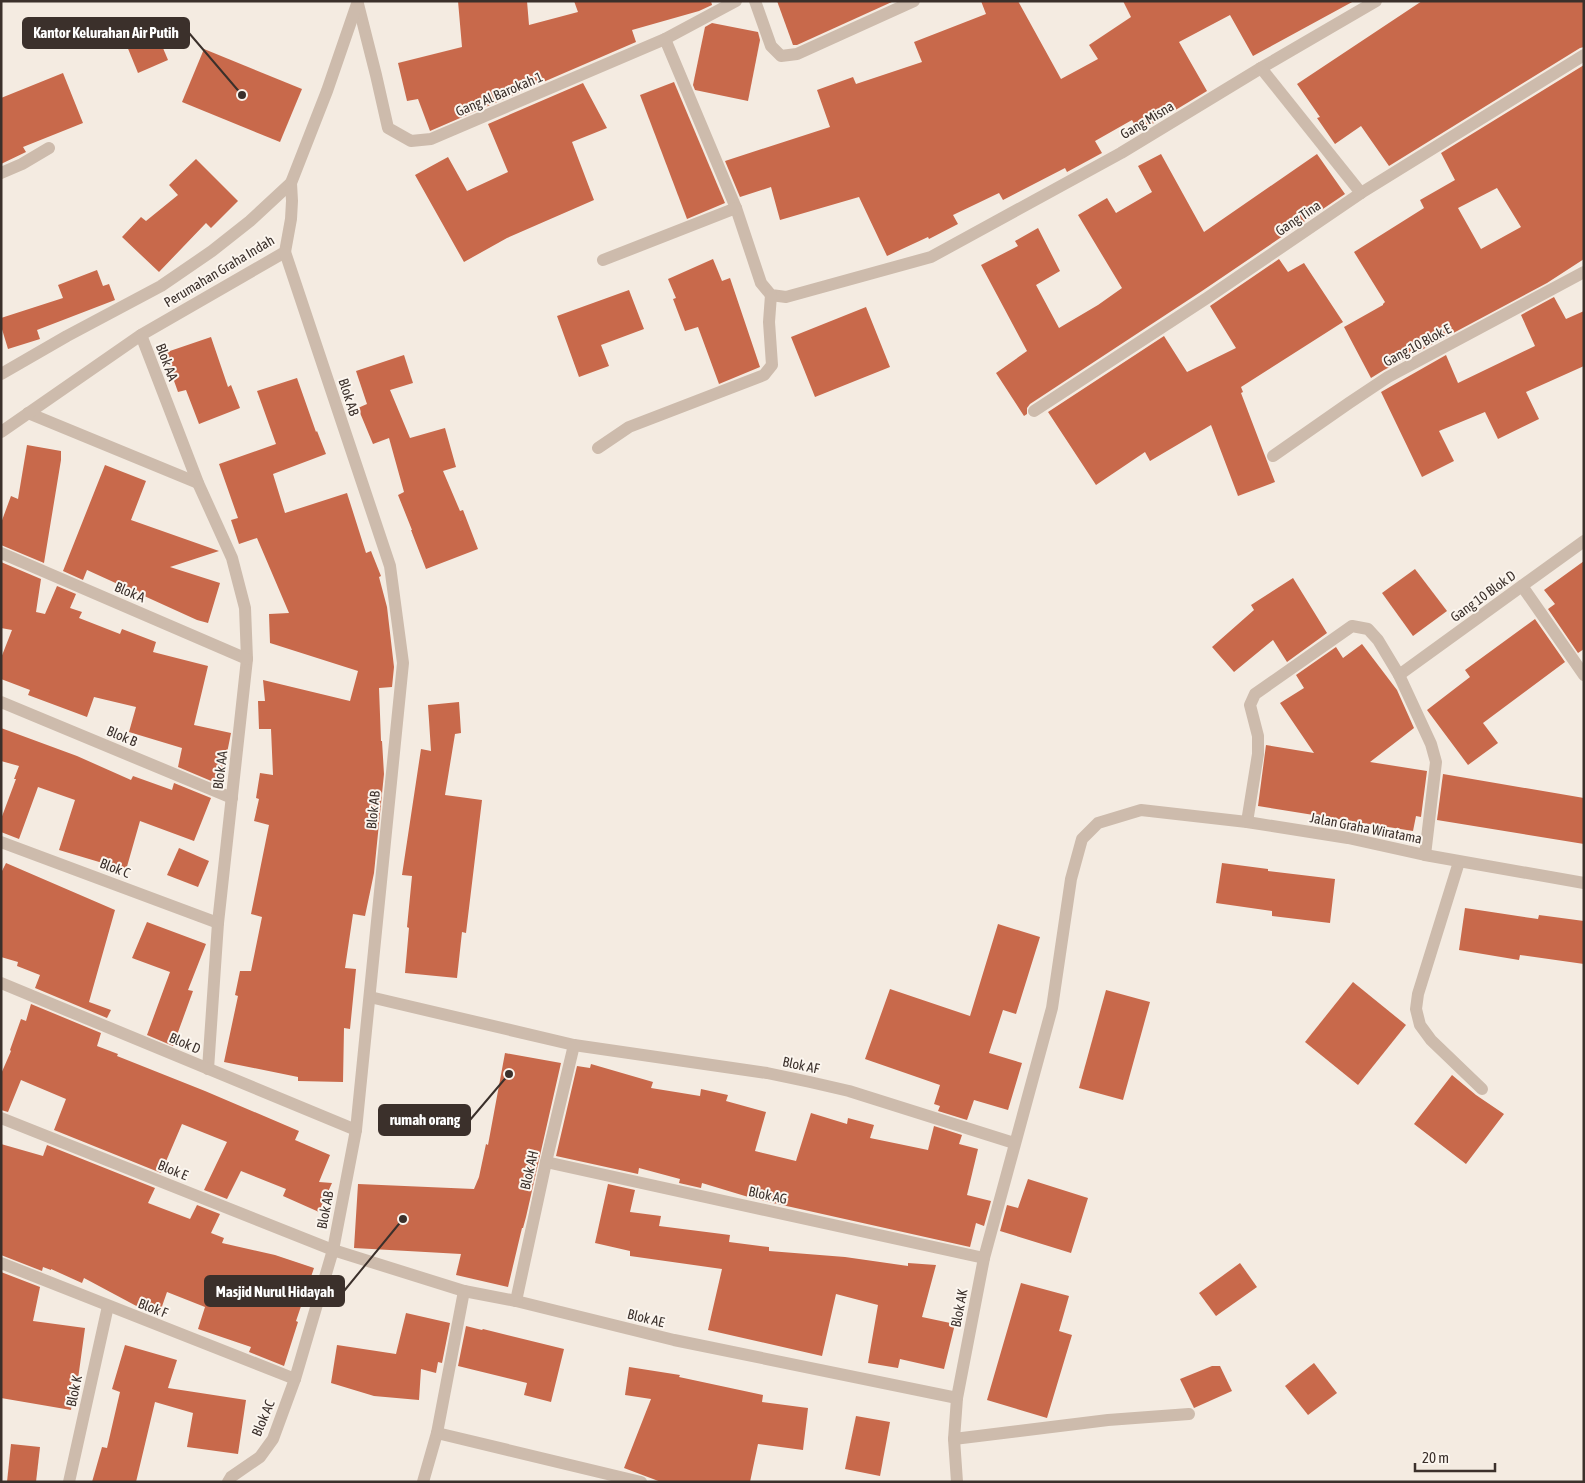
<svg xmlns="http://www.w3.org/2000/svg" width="1585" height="1483" font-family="'Asap Condensed',sans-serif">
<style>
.building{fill:#c8694b;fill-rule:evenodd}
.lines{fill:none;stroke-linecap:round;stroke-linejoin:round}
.minor{stroke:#cdbbac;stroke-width:12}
.labels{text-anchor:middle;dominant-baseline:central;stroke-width:4;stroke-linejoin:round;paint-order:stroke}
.street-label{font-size:14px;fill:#3b302b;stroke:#fbf5ee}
.leader{fill:none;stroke:#3b302b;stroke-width:2}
.callout-dot{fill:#3b302b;stroke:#fbf5ee;stroke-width:2}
.callout{fill:#3b302b;stroke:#3b302b;stroke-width:2}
.callout-label{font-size:15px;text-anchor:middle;font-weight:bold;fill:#fff}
</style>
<rect width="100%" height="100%" fill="#f4ebe1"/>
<g class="building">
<polygon points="458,1 527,1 529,25 578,12 574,1 711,1 712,5 699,11 632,30 636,42 430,131 418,99 407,101 398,63 462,47"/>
<polygon points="777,1 894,1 797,45 793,45"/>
<polygon points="981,1 1018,1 1061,79 1098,59 1089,45 1131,17 1123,1 1354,1 1253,56 1230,15 1179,42 1207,91 1139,132 1132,120 1095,141 1102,153 1067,172 1065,168 1003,200 999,193 953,215 958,224 929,239 928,237 887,256 859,197 780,220 771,187 740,197 725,161 830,127 817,90 853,77 856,84 922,62 914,42 986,14"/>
<polygon points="1422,1 1584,1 1584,47 1580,48 1389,166 1361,126 1335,144 1317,118 1320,117 1297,84"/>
<polygon points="152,22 168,60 138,73 122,34"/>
<polygon points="712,23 758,32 760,40 748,101 695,90 693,85 705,27"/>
<polygon points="204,49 302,89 280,142 182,102"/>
<path d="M1584,65V259L1547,283L1384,370L1371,378L1344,327L1383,305V304L1385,302L1354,252L1424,208L1420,200L1455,180L1441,153ZM1497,188L1521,227L1481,249L1458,208Z"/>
<polygon points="63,73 83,123 23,147 26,152 1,164 1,98"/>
<polygon points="674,82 725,203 687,219 640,95"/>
<polygon points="583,83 607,128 572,142 594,200 507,238 464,262 415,175 448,157 467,191 508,172 488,124"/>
<polygon points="1161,154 1204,232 1317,154 1345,194 1202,291 1030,404 1027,408 1027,414 1024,416 996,373 1027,351 981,265 1018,246 1015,241 1038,228 1060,271 1036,285 1059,328 1098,305 1122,288 1078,215 1107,198 1116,213 1152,192 1138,166"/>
<polygon points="196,159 238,201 211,228 206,223 159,272 122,237 141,217 146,221 178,195 169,185"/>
<polygon points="713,259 722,281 730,278 760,367 719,384 698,327 685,331 673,299 676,298 668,279"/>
<polygon points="1279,259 1288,272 1304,263 1343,322 1241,387 1243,392 1241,393 1275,482 1238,496 1211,425 1150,461 1145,452 1096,485 1048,412 1164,336 1187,372 1236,348 1210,306"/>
<polygon points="97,270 103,286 109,284 115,300 37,330 40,339 8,349 1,326 1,318 63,298 58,285"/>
<polygon points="629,290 644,329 601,345 609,366 579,377 557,316"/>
<polygon points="1554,297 1566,319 1584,311 1584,366 1526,392 1539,419 1498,439 1485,412 1439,431 1454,461 1422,477 1381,392 1446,355 1458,383 1535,346 1521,315"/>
<polygon points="866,307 890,367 815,397 791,337"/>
<polygon points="211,337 228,387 231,385 240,408 199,424 186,390 178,392 164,353"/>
<polygon points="404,355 413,383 390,390 410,438 445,428 456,467 443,471 460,511 463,510 478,549 426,569 411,530 412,530 398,495 404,492 389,438 373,444 358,408 367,404 356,371"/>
<polygon points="297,378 316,432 317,431 326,454 273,474 285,513 347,493 366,553 371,551 381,576 379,577 387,607 394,667 392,687 379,688 381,741 382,741 384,774 374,873 365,916 353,914 345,968 356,969 350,1029 344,1028 343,1082 298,1081 298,1077 224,1062 238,996 235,995 240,971 251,971 262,917 251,914 269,825 254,821 259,799 256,798 260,773 273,775 271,729 259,729 258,701 265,701 263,680 350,701 358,671 270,643 269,614 289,613 257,538 239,544 231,520 238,518 219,464 276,444 257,391"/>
<polygon points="27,445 61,451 61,460 44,563 1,545 1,523 11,496 18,499"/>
<polygon points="105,465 146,481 131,520 219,551 170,567 220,583 208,623 197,620 87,570 83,580 63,571"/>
<polygon points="1584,561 1584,649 1578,653 1548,609 1555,604 1544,590"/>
<polygon points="1,562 41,579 36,612 45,614 57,586 76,594 70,608 82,612 79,618 120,634 122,629 156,642 153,652 208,666 194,725 231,733 224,768 222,768 216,783 178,767 182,748 129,732 136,707 94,697 87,717 28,695 30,690 1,679 1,658 12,630 1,628"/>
<polygon points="1415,569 1447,611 1413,636 1382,593"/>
<polygon points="1293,578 1327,633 1287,662 1273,640 1234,672 1212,647 1254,610 1251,605"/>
<polygon points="1535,619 1565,662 1483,723 1498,743 1468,765 1427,710 1470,677 1465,670"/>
<polygon points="1362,644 1397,690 1414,728 1370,762 1427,771 1421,817 1416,816 1413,831 1258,806 1266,745 1314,753 1280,703 1304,688 1296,675 1336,647 1343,658"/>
<polygon points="459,702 461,733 455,734 445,795 482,800 466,933 462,932 457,978 405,973 409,928 407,927 412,876 402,875 421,749 431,751 428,705"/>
<polygon points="1,728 77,756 131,780 133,776 172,790 174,783 211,798 194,841 140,821 126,870 59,850 75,800 38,787 19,839 1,832 1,819 16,779 14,779 19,766 1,761"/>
<polygon points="1443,774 1584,798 1584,844 1437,820"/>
<polygon points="179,848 209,861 198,887 167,875"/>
<polygon points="6,863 115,910 89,1002 111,1010 107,1018 35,988 40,975 17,966 18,962 1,957 1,873"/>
<polygon points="1222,863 1268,869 1268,871 1335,879 1330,923 1272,916 1272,911 1216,903"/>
<polygon points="1465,908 1538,919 1539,915 1584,921 1584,964 1520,955 1519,960 1459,950"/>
<polygon points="147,922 206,944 188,990 193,991 173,1046 147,1035 170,972 132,958"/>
<polygon points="998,924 1040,937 1016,1014 1003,1010 989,1053 1022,1063 1008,1110 974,1100 967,1120 938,1111 940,1106 934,1104 940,1085 865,1059 890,989 970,1016"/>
<polygon points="1353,982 1406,1025 1358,1085 1305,1042"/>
<polygon points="1106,990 1150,1002 1123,1100 1079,1088"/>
<polygon points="31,1004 101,1033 97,1046 118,1054 117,1056 205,1091 299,1131 295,1140 330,1155 319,1182 332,1183 319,1212 283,1196 286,1189 241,1171 227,1199 204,1190 227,1142 182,1124 161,1173 54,1130 66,1099 21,1080 8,1112 1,1110 1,1074 11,1051 10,1050 21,1019 26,1021"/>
<polygon points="505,1053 561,1063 526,1217 523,1228 522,1228 508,1287 456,1275 461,1254 354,1248 358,1184 474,1189 479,1177 486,1144 488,1145"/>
<polygon points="591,1064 653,1082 651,1088 700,1096 701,1089 728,1095 726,1101 766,1112 755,1151 796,1161 811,1113 847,1124 848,1118 874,1125 870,1138 928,1150 934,1126 962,1135 959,1144 978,1149 967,1195 991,1201 984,1226 976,1223 970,1247 755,1199 702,1183 701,1188 679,1183 680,1179 639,1168 638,1174 556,1156 577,1066 590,1068"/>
<polygon points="1452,1075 1476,1095 1504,1114 1466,1164 1414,1124"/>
<polygon points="1,1144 43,1156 47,1145 155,1188 148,1203 190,1219 197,1205 220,1214 211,1233 224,1238 222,1243 275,1255 314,1268 296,1321 298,1322 284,1366 249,1352 251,1347 198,1329 205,1307 167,1292 159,1315 142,1309 84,1278 82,1283 51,1269 51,1270 43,1267 42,1271 1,1255"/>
<polygon points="1028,1179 1088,1198 1071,1253 1000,1231 1007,1205 1018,1208"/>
<polygon points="608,1184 635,1190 630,1212 661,1216 659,1226 730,1235 729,1242 769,1247 769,1251 845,1257 908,1266 908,1263 936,1265 922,1317 955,1324 944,1369 900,1359 898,1368 868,1363 878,1305 836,1294 822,1356 708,1330 722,1269 630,1256 630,1251 595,1243"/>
<polygon points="1240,1263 1257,1287 1216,1316 1199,1293"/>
<polygon points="1,1272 40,1287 33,1321 85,1328 78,1379 76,1379 71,1410 1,1398"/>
<polygon points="1021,1283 1069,1296 1059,1331 1072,1335 1047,1418 987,1400"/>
<polygon points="406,1313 450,1323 442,1363 438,1362 436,1373 421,1369 419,1400 374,1396 331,1383 337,1345 396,1354"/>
<polygon points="466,1326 482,1330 483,1329 564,1349 551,1402 524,1395 527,1383 458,1366"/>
<polygon points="125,1345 177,1360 168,1388 246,1400 238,1454 187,1447 193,1413 155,1402 136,1482 92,1482 102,1447 107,1448 120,1392 112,1389"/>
<polygon points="1314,1363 1337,1393 1308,1415 1285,1386"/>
<polygon points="1212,1366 1220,1366 1232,1391 1194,1408 1180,1379"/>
<polygon points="629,1367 680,1375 679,1377 763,1395 762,1402 808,1408 803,1450 758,1444 750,1482 661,1482 624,1468 651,1399 625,1395"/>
<polygon points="856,1416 890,1422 880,1476 845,1469"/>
<polygon points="11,1444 40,1447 36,1482 7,1482"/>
</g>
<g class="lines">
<g class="minor">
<polyline points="755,1 771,46 781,56 797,54 914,1"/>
<polyline points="358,4 376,75 388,128 411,141 431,139 665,39 736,1"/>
<polyline points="665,39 736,208 761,283 771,295 786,297 931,257 1121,153 1261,68 1376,1"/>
<polyline points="1261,68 1361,193"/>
<polyline points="1,173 22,164 49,148"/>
<polyline points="603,260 736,208"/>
<polyline points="141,335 198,483 232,558 245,608 247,659 218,923 208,1069"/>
<polyline points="1,374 67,336 161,286 212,251 250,221 291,183"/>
<polyline points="1034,411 1207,298 1361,193 1584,55"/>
<polyline points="28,413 198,483"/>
<polyline points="1,432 141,335 285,252 291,219 292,201 291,183 327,91 358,1"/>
<polyline points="598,448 629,427 764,375 772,365 769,322 771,295"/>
<polyline points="1273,456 1349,403 1388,377 1584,272"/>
<polyline points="1,553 247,659"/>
<polyline points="1522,586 1584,675"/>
<polyline points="1399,675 1584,541"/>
<polyline points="1,702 232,798"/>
<polyline points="1247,822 1258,754 1258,736 1250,705 1255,694 1352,626 1368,629 1378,640 1399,675 1431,744 1436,762 1425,855"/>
<polyline points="1,842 218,923"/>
<polyline points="1459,862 1418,994 1416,1009 1420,1025 1431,1040 1482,1089"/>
<polyline points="1,983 356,1130"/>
<polyline points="370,997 574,1045 767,1073 810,1082 849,1091 1014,1143"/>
<polyline points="1,1118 333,1250 464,1291 516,1301 674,1340 957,1398"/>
<polyline points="546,1162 984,1258"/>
<polyline points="1,1263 295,1379"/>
<polyline points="516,1301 546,1162 574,1045"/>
<polyline points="437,1433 641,1482"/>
<polyline points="954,1439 1108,1420 1189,1414"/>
<polyline points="69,1482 108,1306"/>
<polyline points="228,1482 231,1477 260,1457 273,1439 295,1379 333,1250 356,1130 403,663 390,566 285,252"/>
<polyline points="423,1482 437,1433 464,1291"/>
<polyline points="957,1482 954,1439 957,1398 984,1258 1052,1008 1071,879 1082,839 1098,823 1141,810 1247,822 1348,838 1425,855 1584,883"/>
</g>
</g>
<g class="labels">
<g class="street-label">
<text transform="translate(499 94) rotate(-23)">Gang Al Barokah 1</text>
<text transform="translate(1147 120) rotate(-31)">Gang Misna</text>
<text transform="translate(1298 218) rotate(-34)">Gang Tina</text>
<text transform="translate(219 271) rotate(-31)">Perumahan Graha Indah</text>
<text transform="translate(1417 345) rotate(-28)">Gang 10 Blok E</text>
<text transform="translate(167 362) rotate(69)">Blok AA</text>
<text transform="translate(349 397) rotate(72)">Blok AB</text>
<text transform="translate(130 592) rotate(23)">Blok A</text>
<text transform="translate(1483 596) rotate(-36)">Gang 10 Blok D</text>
<text transform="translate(122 736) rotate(23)">Blok B</text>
<text transform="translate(220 770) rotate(-83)">Blok AA</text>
<text transform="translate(373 810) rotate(-84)">Blok AB</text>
<text transform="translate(1366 828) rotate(11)">Jalan Graha Wiratama</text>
<text transform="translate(115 868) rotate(21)">Blok C</text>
<text transform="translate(185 1043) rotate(23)">Blok D</text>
<text transform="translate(801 1065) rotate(12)">Blok AF</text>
<text transform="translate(173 1170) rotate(22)">Blok E</text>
<text transform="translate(529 1170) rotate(-77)">Blok AH</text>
<text transform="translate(768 1195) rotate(12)">Blok AG</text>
<text transform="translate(325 1210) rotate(-79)">Blok AB</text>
<text transform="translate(153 1308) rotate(21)">Blok F</text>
<text transform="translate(959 1308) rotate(-79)">Blok AK</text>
<text transform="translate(646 1318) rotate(14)">Blok AE</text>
<text transform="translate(74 1391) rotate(-78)">Blok K</text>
<text transform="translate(263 1418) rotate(-67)">Blok AC</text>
</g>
</g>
<path class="leader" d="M242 95L189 33M509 1074L470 1120M403 1219L344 1291"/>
<g class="callout-dot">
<circle cx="242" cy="95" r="5"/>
<circle cx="509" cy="1074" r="5"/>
<circle cx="403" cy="1219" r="5"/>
</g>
<g class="callout">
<rect x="23" y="18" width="166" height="30" rx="5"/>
<rect x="379" y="1105" width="91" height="30" rx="5"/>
<rect x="205" y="1276" width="139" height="30" rx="5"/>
</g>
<g class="callout-label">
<text x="106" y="38">Kantor Kelurahan Air Putih</text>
<text x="425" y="1125">rumah orang</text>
<text x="275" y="1297">Masjid Nurul Hidayah</text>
</g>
<rect width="1585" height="1483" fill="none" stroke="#3b302b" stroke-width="5"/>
<path d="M1415 1463v8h80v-8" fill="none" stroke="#3b302b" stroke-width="2.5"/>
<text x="1422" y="1463" font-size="15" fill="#3b302b" stroke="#fbf5ee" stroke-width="4" paint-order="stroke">20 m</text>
</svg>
